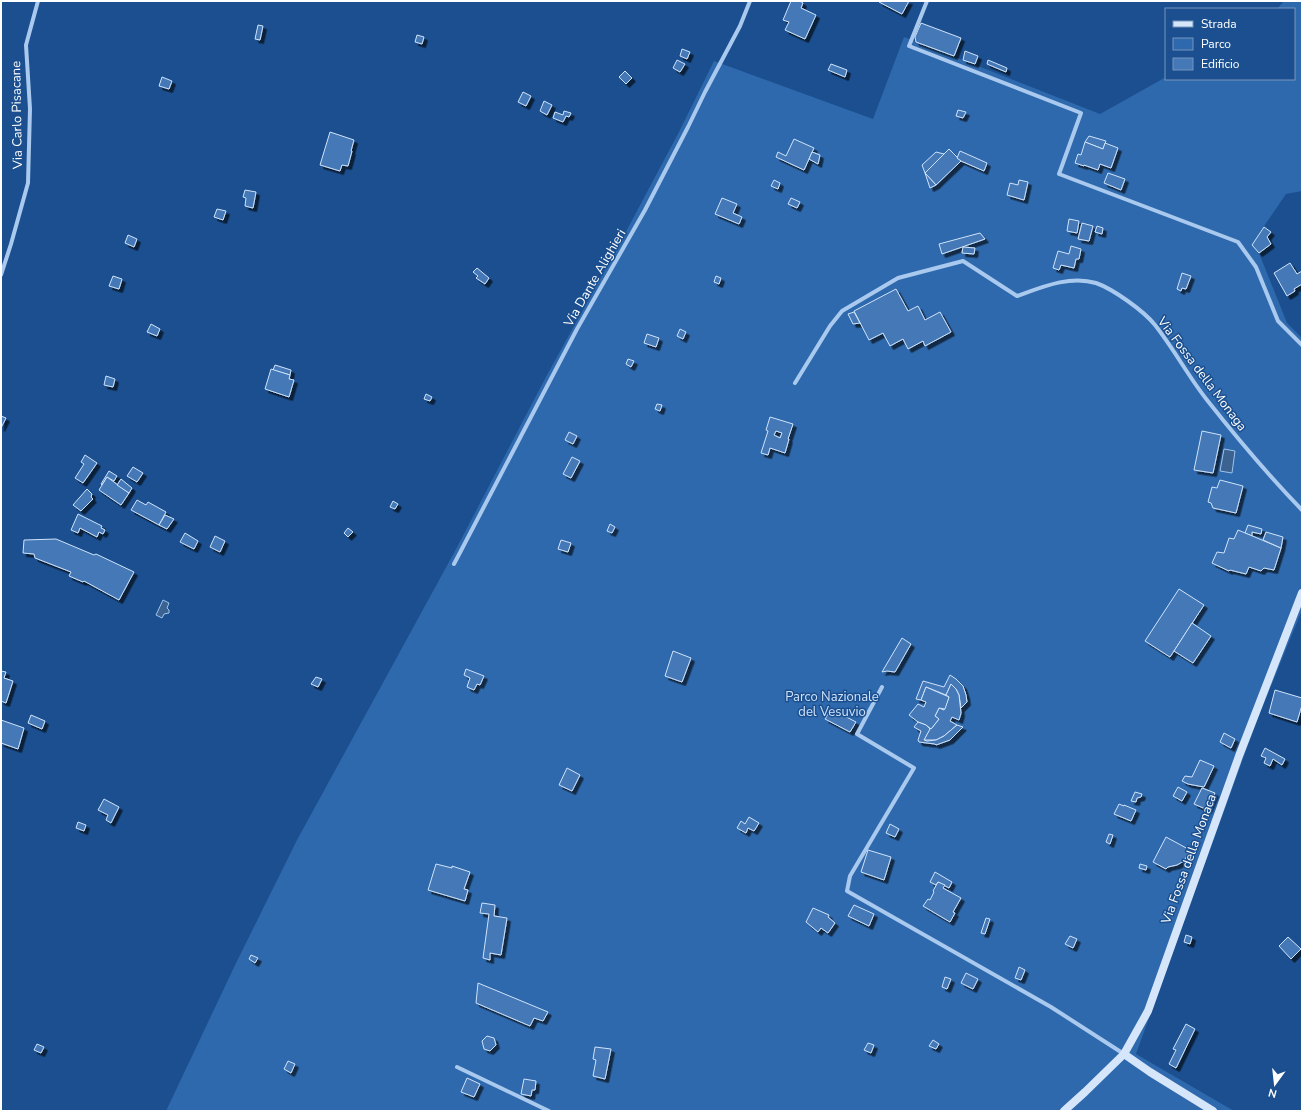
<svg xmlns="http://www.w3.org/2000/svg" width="1303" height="1112" font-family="'Nunito Sans',sans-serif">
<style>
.green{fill:#2e69ad}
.water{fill:#3c6290;stroke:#9cc4f0}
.building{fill:#4478b7;stroke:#cfe3fa;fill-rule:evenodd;filter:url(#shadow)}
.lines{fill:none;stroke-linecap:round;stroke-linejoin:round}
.street{stroke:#a9c9ee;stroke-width:4}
.secondary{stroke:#d6e6fa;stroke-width:8}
.labels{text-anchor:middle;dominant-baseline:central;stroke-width:3;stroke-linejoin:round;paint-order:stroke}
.street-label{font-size:13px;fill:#fff;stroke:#1b4f8f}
.park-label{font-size:13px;fill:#cfe3fa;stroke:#1b4f8f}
</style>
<defs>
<filter id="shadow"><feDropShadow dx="3.5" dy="3.5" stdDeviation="0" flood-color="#0009"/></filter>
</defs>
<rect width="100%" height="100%" fill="#1b4f8f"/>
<polygon class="green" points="1284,1 1302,1 1302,191 1286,194 1258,235 1259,253 1287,323 1302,338 1302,610 1256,723 1136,1054 1234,1111 166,1111 237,961 297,840 455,551 547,375 621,241 679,132 714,61 873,119 904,37 1100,114 1166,77 1166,79 1294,79 1294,9 1277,9"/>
<g class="water">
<polygon points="1224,449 1235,451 1232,473 1220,471"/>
<polygon points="163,600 169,603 167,608 169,610 169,613 164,614 162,618 156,615"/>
</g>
<g class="building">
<polygon points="791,1 800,1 803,3 801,8 816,15 805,39 785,30 789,22 783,20"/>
<polygon points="880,1 909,1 902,14 879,2"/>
<polygon points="921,23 961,38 954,56 916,42 915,37"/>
<polygon points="258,25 263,26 260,40 255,39"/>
<polygon points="417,35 424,37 422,44 415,42"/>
<polygon points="682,49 690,52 687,59 680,56"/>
<polygon points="965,51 978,56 975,64 963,60"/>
<polygon points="677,60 685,64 680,72 673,68"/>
<polygon points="988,60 1007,68 1006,72 987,64"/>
<polygon points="831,64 847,70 845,77 828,70"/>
<polygon points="625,71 632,78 626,84 619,77"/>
<polygon points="162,77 172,81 169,89 159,86"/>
<polygon points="523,92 531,96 526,106 518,102"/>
<polygon points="544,101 552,105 547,115 540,111"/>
<polygon points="958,110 966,112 963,118 956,116"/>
<polygon points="564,111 571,113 569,117 566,116 563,122 553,118 555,112 563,115"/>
<polygon points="330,132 354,140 351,151 352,151 348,166 342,165 340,171 320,165"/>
<polygon points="1089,136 1106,141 1103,149 1085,142"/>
<polygon points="794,139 814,148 804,170 776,157 778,152 786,156"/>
<polygon points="1085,142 1103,149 1105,143 1118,148 1111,168 1100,164 1098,170 1084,165 1084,166 1075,163 1078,154 1081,155"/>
<polygon points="949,149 961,161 936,185 925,173"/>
<polygon points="960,151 987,163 984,171 961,161 957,158"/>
<polygon points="812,152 820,155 818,164 809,159"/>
<polygon points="936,152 944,154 925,173 922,165"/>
<polygon points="925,173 936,185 930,188"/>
<polygon points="1108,173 1125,179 1121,190 1104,183"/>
<polygon points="774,180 780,183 778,189 771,186"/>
<polygon points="1019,180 1028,182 1024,200 1007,195 1010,183 1018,185"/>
<polygon points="245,190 256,192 253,208 245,206 246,198 243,197"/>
<polygon points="722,198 737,204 733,213 742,217 739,224 715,214"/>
<polygon points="791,198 800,202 797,208 788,204"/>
<polygon points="217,209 226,211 223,220 214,217"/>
<polygon points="1069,219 1079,221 1077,233 1067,231"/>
<polygon points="1082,223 1093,226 1089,241 1078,239"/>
<polygon points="1097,226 1103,228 1102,234 1095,232"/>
<polygon points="1264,227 1271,232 1267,237 1271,244 1259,253 1252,245"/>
<polygon points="980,233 985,239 942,254 939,244"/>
<polygon points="128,235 137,239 134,247 125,243"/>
<polygon points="1071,246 1081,249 1079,259 1076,259 1074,268 1061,265 1059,270 1053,268 1058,251 1069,254"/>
<polygon points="963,247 975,248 974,254 962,253"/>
<polygon points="1290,263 1297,274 1302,271 1302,284 1294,289 1295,291 1287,296 1274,273"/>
<polygon points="477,268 489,278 485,284 476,278 478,276 473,272"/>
<polygon points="1182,273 1191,276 1186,289 1182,288 1181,291 1177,289"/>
<polygon points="113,276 122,279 119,289 109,286"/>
<polygon points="716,276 721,278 719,284 714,282"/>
<polygon points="896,289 908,311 918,306 925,320 940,312 951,332 925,346 923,341 908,349 903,339 890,346 883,333 869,340 854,311"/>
<polygon points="854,312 860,323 853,324 848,314"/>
<polygon points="151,324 160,329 157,336 147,332"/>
<polygon points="680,329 686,332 683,339 677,336"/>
<polygon points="647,334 659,338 656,347 644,343"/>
<polygon points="628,359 634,361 631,367 626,364"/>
<polygon points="275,365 291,370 290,375 273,370"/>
<polygon points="271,369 290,375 289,379 294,380 289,397 265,389"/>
<polygon points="106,376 115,379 113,387 104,385"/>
<polygon points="426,394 432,397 430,401 424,399"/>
<polygon points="657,404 662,405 660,411 655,409"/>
<polygon points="1,416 6,418 1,428"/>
<path d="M770,417L793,424L788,439H789L785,453L770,448L768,455L761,453L768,431L766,430ZM776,431L782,433L780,438L774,435Z"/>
<polygon points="1202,431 1221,435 1213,473 1194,470"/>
<polygon points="569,432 577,436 573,444 565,440"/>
<polygon points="85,455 97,463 83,483 75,478 84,464 81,462"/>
<polygon points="572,457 580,461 571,478 563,474"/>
<polygon points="133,467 143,473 137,482 127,476"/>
<polygon points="109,471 117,476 114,481 107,477 102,485 101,484"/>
<polygon points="107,477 129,493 121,505 99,490"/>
<polygon points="121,479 132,488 129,493 117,485"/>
<polygon points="1220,480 1243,486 1236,513 1213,508 1211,503 1208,502 1212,487 1217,488"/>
<polygon points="87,489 92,494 91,497 93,499 81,511 73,505"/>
<polygon points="137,500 146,505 148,502 166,512 159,525 131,510"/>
<polygon points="393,501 398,504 395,509 390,507"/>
<polygon points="78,514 102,526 101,528 105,530 103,534 99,532 97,537 80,528 78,533 71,530"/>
<polygon points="165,515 174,519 167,529 159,525"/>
<polygon points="610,524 615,527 612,533 607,531"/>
<polygon points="1248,525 1262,529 1261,534 1252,532 1252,536 1245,533"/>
<polygon points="348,528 353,532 348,537 344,533"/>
<polygon points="1238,530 1281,548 1274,570 1264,568 1261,571 1249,567 1246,574 1230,570 1229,571 1212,563 1217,552 1224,553 1229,538 1234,539"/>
<polygon points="1266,532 1283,537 1281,548 1263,540"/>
<polygon points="185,533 198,541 194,549 180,542"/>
<polygon points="215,536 225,541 220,552 210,547"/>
<polygon points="56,539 94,555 96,554 134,572 119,600 84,581 83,582 69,576 71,572 35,558 34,554 23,553 24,540"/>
<polygon points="561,540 571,543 568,552 558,549"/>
<polygon points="1179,589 1204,605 1170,657 1145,641"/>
<polygon points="1192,623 1211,636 1193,663 1174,651"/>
<polygon points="902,638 911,644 895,672 887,671 882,672"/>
<polygon points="673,651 691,658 682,682 665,676"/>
<polygon points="466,669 484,676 480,685 477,684 474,690 467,687 470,678 464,675"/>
<polygon points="1,671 6,672 4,678 13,681 6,703 1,701"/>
<polygon points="950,675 956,679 963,686 966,695 967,702 961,708 959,695 956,689 951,684 946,695 926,687 921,700 916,699 923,681 944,687"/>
<polygon points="316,677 322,679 318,687 311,684"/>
<polygon points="951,684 956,689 959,695 961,713 959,720 952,717 950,721 957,725 944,736 936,740 924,740 930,728 931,729 939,719 935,716 939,708 944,710 949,697 946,695"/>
<polygon points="926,687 949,697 945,709 939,708 935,716 939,719 931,729 926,725 918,722 909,715 918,704 924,707 926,702 921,700"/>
<polygon points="1275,690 1302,698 1302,705 1297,722 1269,713"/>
<polygon points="831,709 856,722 850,732 825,719"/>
<polygon points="31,715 45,721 42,729 28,723"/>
<polygon points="1,720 24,728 18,749 1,743"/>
<polygon points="918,722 926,725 930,729 924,740 927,741 936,740 944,736 957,725 963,727 950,740 936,745 935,744 919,742 918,740 921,731 914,727"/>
<polygon points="1224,733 1235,739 1231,748 1220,742"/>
<polygon points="1265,748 1285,759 1282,765 1273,759 1270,766 1264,763 1266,758 1261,756"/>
<polygon points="1200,760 1214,766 1204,787 1188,784 1182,781 1185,776 1192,777"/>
<polygon points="567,768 580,775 572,791 559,785"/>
<polygon points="1178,787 1187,792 1182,801 1173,796"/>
<polygon points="1202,788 1215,793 1208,810 1194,804"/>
<polygon points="1135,792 1142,794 1141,797 1137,798 1136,802 1131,801"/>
<polygon points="104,799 119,807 111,823 106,820 108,815 98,810"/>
<polygon points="1119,804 1124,806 1124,805 1136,810 1131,821 1114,814"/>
<polygon points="749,817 759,823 754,831 748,828 746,833 737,828 741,821 745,824"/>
<polygon points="78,822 86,825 84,831 76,828"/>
<polygon points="890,824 899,829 895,837 886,833"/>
<polygon points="1109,834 1113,835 1110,844 1106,842"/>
<polygon points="1166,837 1190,850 1184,861 1177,865 1168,867 1166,869 1153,862"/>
<polygon points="868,850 891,857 884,880 861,872"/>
<polygon points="436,864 452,868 452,866 470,872 464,889 468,890 465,901 428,890"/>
<polygon points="1140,864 1147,866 1146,870 1139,868"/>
<polygon points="935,872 952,882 949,888 938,882 936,885 930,882"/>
<polygon points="938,882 945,885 943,888 961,898 953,912 955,913 950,922 923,906 928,899 930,900 934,892 933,891"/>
<polygon points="482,903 495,905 494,916 507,918 501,955 490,953 490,960 483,958 489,914 480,913"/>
<polygon points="854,905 874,914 869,926 848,916"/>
<polygon points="813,908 829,915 828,917 835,923 828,933 821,928 818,932 806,922"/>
<polygon points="986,918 990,919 985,934 981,933"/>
<polygon points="1186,935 1192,937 1190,944 1184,942"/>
<polygon points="1070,936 1077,939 1073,948 1065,944"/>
<polygon points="1288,937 1301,949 1291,959 1279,946"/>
<polygon points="251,955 258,958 255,963 249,959"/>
<polygon points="1019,967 1025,970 1021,980 1015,978"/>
<polygon points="966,973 978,979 973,989 961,983"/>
<polygon points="945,977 951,979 947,989 942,987"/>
<polygon points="478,983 548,1012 543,1021 534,1018 530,1026 476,1003"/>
<polygon points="1186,1024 1195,1029 1176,1068 1169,1064 1176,1050 1173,1049"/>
<polygon points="487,1036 494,1038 496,1045 490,1051 484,1049 482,1041"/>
<polygon points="933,1040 939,1044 936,1049 929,1046"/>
<polygon points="868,1043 874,1045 871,1053 864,1050"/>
<polygon points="37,1044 44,1047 41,1053 34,1050"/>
<polygon points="595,1047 611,1049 605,1079 593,1076 596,1060 593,1059"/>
<polygon points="288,1061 295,1064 291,1073 284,1069"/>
<polygon points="467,1078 480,1084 474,1097 461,1092"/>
<polygon points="524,1079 536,1081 535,1090 532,1090 531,1096 521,1094"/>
</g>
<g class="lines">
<g class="street">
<polyline points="927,1 909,46 1081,113 1059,174 1238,242 1256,267 1278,321 1302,345"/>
<polyline points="1,275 11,244 28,183 30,109 26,45 38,1"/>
<path d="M795,383L830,326L842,311L898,278L963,261L1017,296C1042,287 1070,275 1096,283C1113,289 1144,311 1155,325C1174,349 1188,376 1207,400C1237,438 1268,475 1302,510"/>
<polyline points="454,564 577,329 645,210 688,127 705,92 740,26 750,1"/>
<polyline points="882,687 857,734 914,768 850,876 847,891 1051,1007 1124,1054"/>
<polyline points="457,1067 549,1111"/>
</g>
<g class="secondary">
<polyline points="1124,1054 1150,1072 1213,1111"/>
<polyline points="1064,1111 1085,1092 1124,1054 1148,1011 1239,756 1302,593"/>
</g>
</g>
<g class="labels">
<g class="street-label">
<text transform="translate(17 115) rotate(-91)">Via Carlo Pisacane</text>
<text transform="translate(595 278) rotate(-60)">Via Dante Alighieri</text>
<text transform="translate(1202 374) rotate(53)">Via Fossa della Monaga</text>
<text transform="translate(1189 859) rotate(-70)">Via Fossa della Monaca</text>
</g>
<g class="park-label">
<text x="832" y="697">Parco Nazionale<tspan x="832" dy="15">del Vesuvio</tspan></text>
</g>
</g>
<rect width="1303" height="1112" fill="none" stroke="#ffffff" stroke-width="4"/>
<rect x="1165" y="8" width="130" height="72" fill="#1b4f8f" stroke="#7695bc"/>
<rect x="1173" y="21" width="20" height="6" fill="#d6e6fa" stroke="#7695bc"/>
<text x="1201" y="28" font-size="12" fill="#ffffff">Strada</text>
<rect x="1173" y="38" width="20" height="12" fill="#2e69ad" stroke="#7695bc"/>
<text x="1201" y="48" font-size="12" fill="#ffffff">Parco</text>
<rect x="1173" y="58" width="20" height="12" fill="#4478b7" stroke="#7695bc"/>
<text x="1201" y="68" font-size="12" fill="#ffffff">Edificio</text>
<g transform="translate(1275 1084) rotate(195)" stroke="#1b4f8f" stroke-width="3" paint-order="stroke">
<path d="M0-3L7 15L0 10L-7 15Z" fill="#ffffff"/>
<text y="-6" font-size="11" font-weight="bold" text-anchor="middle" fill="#ffffff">N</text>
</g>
</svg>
